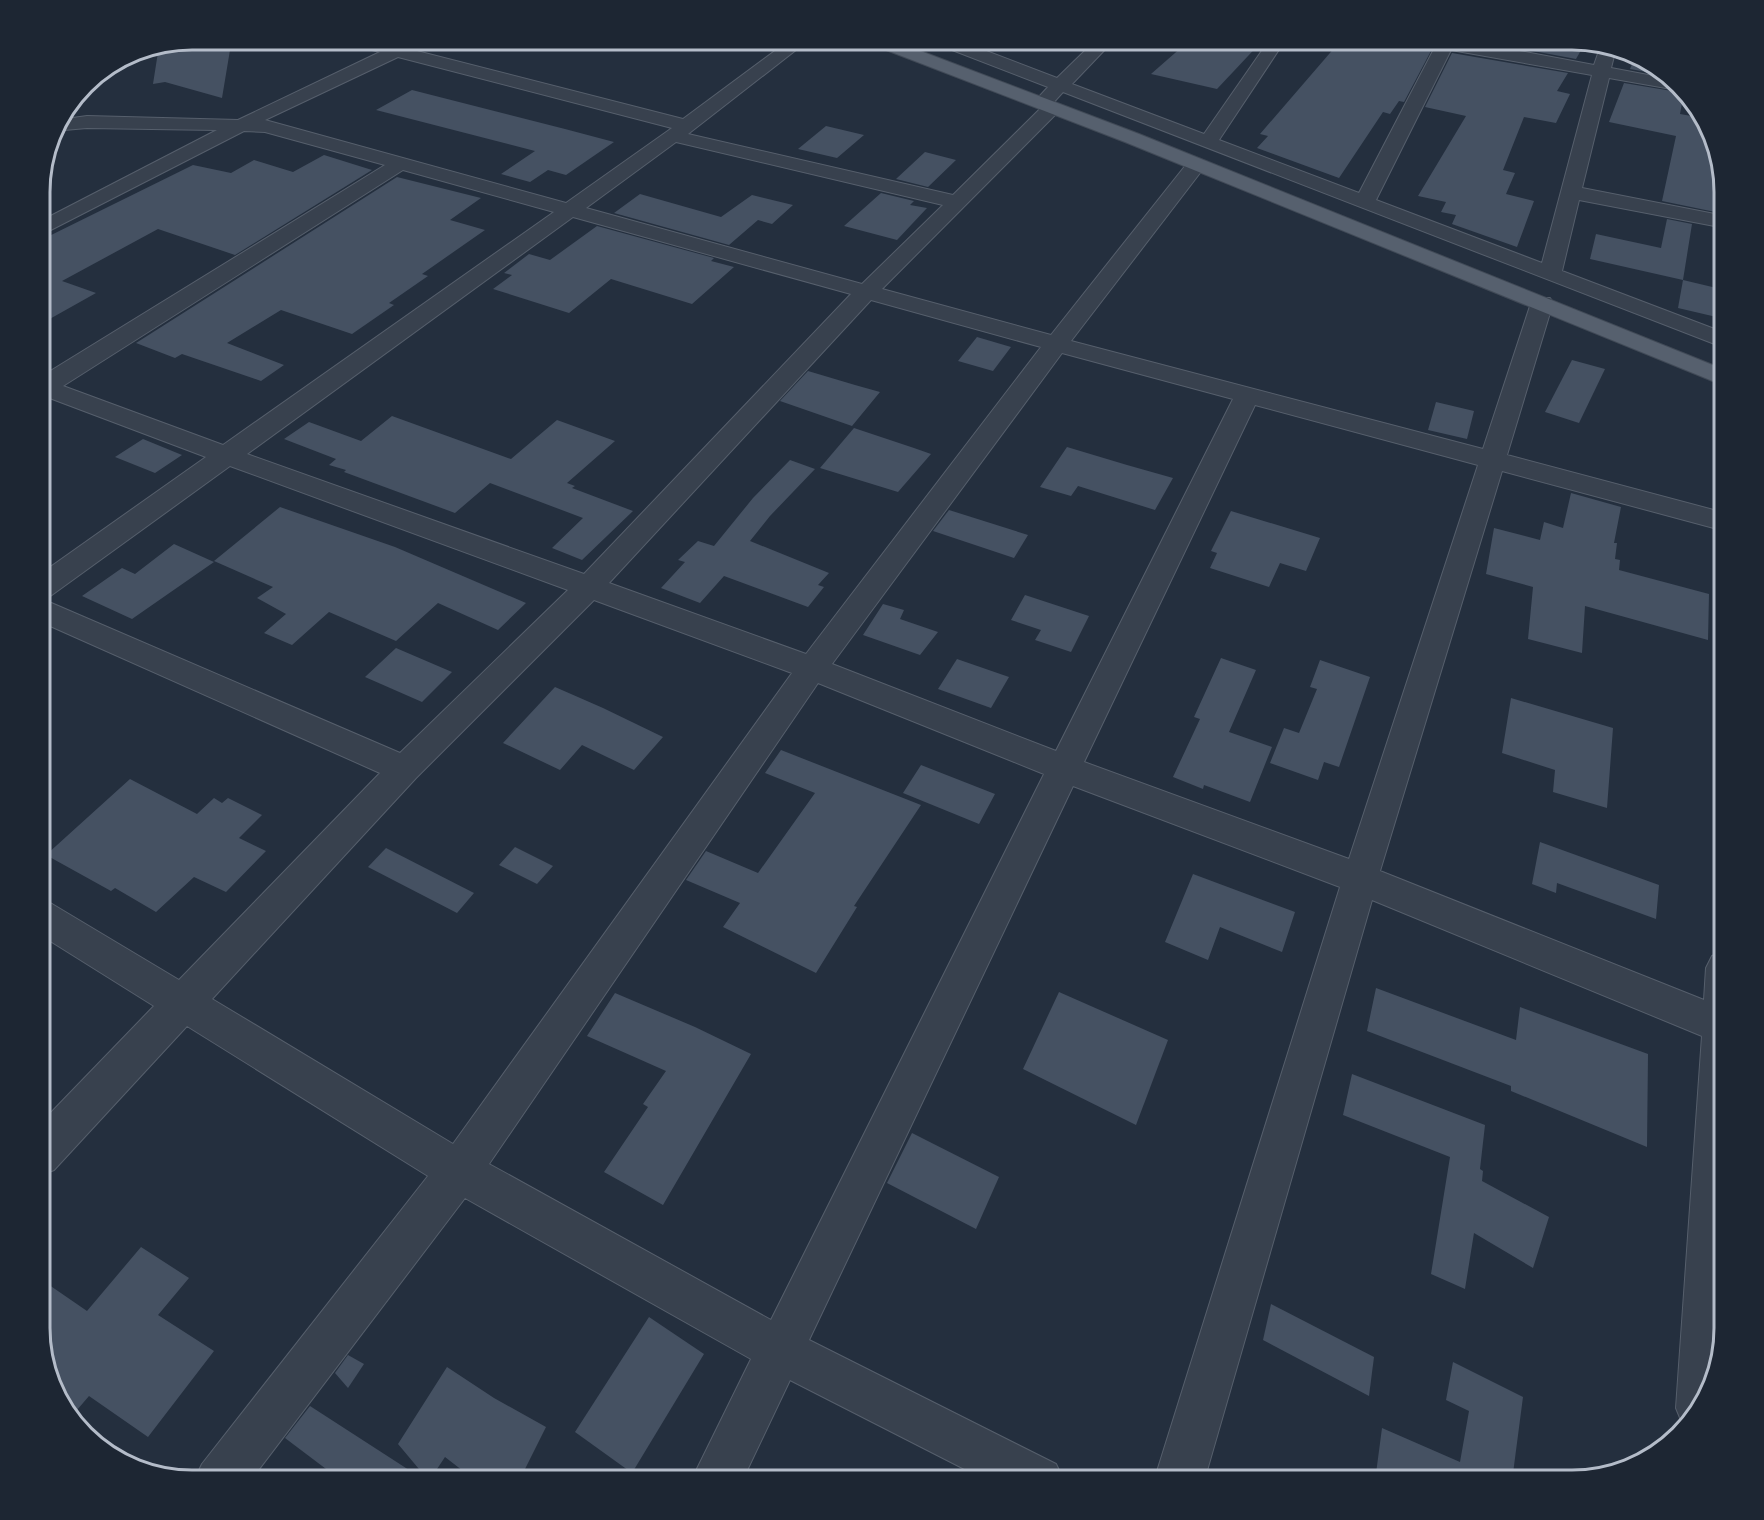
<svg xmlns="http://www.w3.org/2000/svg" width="1764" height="1520" font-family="'Archivo Narrow',sans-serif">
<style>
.building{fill:#455162}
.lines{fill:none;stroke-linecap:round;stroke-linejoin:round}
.minor-casing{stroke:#565f6c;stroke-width:2}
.major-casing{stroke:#414a57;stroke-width:2}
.minor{fill:#38414e;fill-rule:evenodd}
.major{fill:#56606e;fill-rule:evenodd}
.rim{fill:none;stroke:#b4bcc9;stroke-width:3}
</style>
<rect width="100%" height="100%" fill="#242f3e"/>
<g class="building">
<polygon points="1191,39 1264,39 1217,89 1151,74"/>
<polygon points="1342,39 1385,39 1432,49 1404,102 1399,101 1390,114 1383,112 1339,178 1257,148 1268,136 1260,134"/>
<polygon points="1468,39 1552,39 1584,45 1576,59"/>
<polygon points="231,44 222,98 165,82 153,84 158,52"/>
<polygon points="1452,53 1568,73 1557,91 1570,94 1556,123 1524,117 1503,170 1515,173 1506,194 1534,201 1517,247 1452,224 1456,215 1441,212 1446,202 1418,196 1466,116 1425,107"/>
<polygon points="1636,54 1673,77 1674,77 1630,69"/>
<polygon points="1624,83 1684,93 1680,114 1703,118 1713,133 1723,182 1720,213 1662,201 1676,136 1609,122"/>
<polygon points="412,90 565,129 614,142 566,175 548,170 530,182 501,174 535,151 376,110"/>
<polygon points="826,126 864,135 837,158 798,149"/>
<polygon points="925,152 956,160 928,187 896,179"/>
<polygon points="324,155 372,170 235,255 158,229 62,281 96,293 39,325 39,241 193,165 231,173 254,160 293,172"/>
<polygon points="397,177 481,198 450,220 485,230 422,274 428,276 389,303 394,305 352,334 281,310 227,343 284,365 261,381 182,354 175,358 136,343"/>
<polygon points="881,193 914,201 910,205 927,208 897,240 844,226"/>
<polygon points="640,194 721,217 752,195 793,205 772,224 758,220 729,245 614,213"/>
<polygon points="1667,219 1692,224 1683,280 1590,259 1596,234 1661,248"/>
<polygon points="597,226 714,258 711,261 734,267 692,304 611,279 569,313 493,289 512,275 504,273 529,254 550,260"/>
<polygon points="1683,280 1725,290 1725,319 1678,308"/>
<polygon points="977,337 1011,347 993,371 958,361"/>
<polygon points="1572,360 1605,369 1579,423 1545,412"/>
<polygon points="808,371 855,385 880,392 852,426 780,401"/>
<polygon points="1436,402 1474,411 1467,439 1428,430"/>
<polygon points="392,416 511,459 557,420 615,441 567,483 575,486 572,488 633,511 582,560 552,548 583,518 490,483 455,513 344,472 346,470 329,465 336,459 284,439 309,422 361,441"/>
<polygon points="854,428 914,448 931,454 898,492 820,468"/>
<polygon points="143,439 182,455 155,473 115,457"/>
<polygon points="1067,447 1127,465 1173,478 1155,510 1078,486 1071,496 1040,487"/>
<polygon points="790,460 815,469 770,516 750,541 829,573 818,585 824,587 808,607 724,576 700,603 661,588 685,562 678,560 698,541 714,546 753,498"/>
<polygon points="1571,493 1621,507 1614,543 1617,543 1615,559 1620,560 1619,570 1709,594 1708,640 1585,606 1582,653 1528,639 1533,587 1486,574 1494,528 1540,540 1544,522 1563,528"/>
<polygon points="280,507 395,547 526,603 498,630 438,603 396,641 329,612 292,645 264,633 286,614 257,598 273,587 214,561"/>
<polygon points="949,510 1028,535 1014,558 933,531"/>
<polygon points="1231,511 1320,538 1306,571 1280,563 1269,587 1210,568 1217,553 1211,551"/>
<polygon points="174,544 214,562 132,619 82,596 122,568 135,574"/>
<polygon points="1025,595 1089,616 1071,652 1035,640 1041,630 1011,620"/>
<polygon points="883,604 904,610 900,619 938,632 920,655 863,635"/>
<polygon points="396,648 452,672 422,702 365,677"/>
<polygon points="1221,658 1256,670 1229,732 1272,747 1250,802 1204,785 1203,789 1173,777 1200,719 1194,717"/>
<polygon points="957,659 1009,677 991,708 938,689"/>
<polygon points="1320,660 1370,677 1339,767 1324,762 1318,780 1270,763 1284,728 1299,733 1317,689 1310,687"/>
<polygon points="555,687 603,708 663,737 634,770 582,745 560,770 503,743"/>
<polygon points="1511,698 1613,728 1607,808 1553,792 1555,770 1502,753"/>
<polygon points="781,750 921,805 854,906 857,907 816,973 723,927 740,903 686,880 706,851 758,873 815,793 765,773"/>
<polygon points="921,765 995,794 979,824 903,793"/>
<polygon points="130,779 197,814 214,798 222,803 228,798 262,815 239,838 266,851 226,892 194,877 156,912 115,888 111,891 46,855"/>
<polygon points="1540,842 1659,885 1656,919 1557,883 1556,893 1532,884"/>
<polygon points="515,847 553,866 537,884 499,865"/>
<polygon points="386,848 474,893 457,913 368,867"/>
<polygon points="1193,874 1295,912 1282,952 1220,927 1208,960 1165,942"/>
<polygon points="1376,988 1516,1040 1520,1007 1648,1054 1647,1147 1511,1091 1511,1086 1367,1031"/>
<polygon points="1059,992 1168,1040 1136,1125 1023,1069"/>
<polygon points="615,993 695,1027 751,1054 663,1205 604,1172 648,1107 643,1104 666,1071 587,1036"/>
<polygon points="1352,1074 1485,1125 1480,1169 1483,1171 1482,1181 1549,1217 1533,1268 1474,1233 1465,1289 1431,1274 1450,1157 1343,1115"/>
<polygon points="912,1133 999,1177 976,1229 887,1183"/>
<polygon points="141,1247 189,1278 158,1315 214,1351 148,1437 89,1396 71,1417 55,1396 39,1338 39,1278 87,1311"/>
<polygon points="1271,1304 1374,1357 1369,1396 1263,1340"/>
<polygon points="649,1317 704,1354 632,1473 575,1432"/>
<polygon points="348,1355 364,1364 348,1388 335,1373"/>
<polygon points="1453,1362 1523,1397 1512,1481 1375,1481 1382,1428 1460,1462 1469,1411 1446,1400"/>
<polygon points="447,1367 494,1398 546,1427 519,1481 476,1481 445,1457 429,1481 398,1444"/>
<polygon points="310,1406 426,1481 342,1481 285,1438"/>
</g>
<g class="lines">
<g class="minor-casing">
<g id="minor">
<path d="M192,39H217C211,47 170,50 162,45Z"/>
<path d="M342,39H370L683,119L791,39H810L688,134L953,195L1045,104L1037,99L1048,87L934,43L932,39H955L1057,78L1097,39H1115L1072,84L1204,134L1270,39H1286L1219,140L1359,193L1435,47L1411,43L1409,39H1456L1594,65L1601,45L1616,48L1611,68L1675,80L1683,91L1609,78L1582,188L1725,216V228L1579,200L1562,271L1725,333V348L1063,92L1053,103L1061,108L1058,112L882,289L1051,335L1189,161H1203L1206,165L1203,169L1071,341L1483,449L1531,303L1534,298H1550L1553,303L1507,455L1725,513V531L1502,471L1380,871L1704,1000L1706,968L1712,956L1725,951V1329L1714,1386L1688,1427L1683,1425L1676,1408L1702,1036L1372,900L1204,1481H1154L1340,887L1073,786L809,1340L1056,1464L1064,1481H988L790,1380L742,1481H691L751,1359L465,1198L250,1481H194L202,1464L428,1176L187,1026L54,1170L39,1176V1125L154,1006L39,934V899L52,904L179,980L380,773L39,621V575L206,457L39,394V378L385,165L265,132L244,131L39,236V222L217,130L87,128L53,131L58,120L87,116L238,120L380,52L344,43ZM1451,50L1592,75L1542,263L1376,200ZM398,57L672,128L566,203L265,120ZM676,142L943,205L862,284L586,208ZM403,170L554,212L223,445L63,386ZM573,217L851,294L584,574L247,454ZM871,300L1041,347L806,654L609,583ZM1062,353L1233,399L1056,751L832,664ZM1255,405L1478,465L1349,859L1084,762ZM230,466L568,590L400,753L42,599L49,597ZM594,600L792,673L453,1144L212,999L416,778ZM818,683L1044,774L771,1320L489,1164Z"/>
</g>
</g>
<g class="major-casing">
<polygon id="major" points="866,39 889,39 1139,134 1725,370 1725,386 1125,142 868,43"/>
</g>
<use href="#minor" class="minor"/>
<use href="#major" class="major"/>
</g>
<path d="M0 0H1764V1520H0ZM192 50H1572A142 142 0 0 1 1714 192V1328A142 142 0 0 1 1572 1470H192A142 142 0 0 1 50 1328V192A142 142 0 0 1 192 50Z" fill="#1d2633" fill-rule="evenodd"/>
<path class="rim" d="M192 50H1572A142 142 0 0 1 1714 192V1328A142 142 0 0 1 1572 1470H192A142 142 0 0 1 50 1328V192A142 142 0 0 1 192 50Z"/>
</svg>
